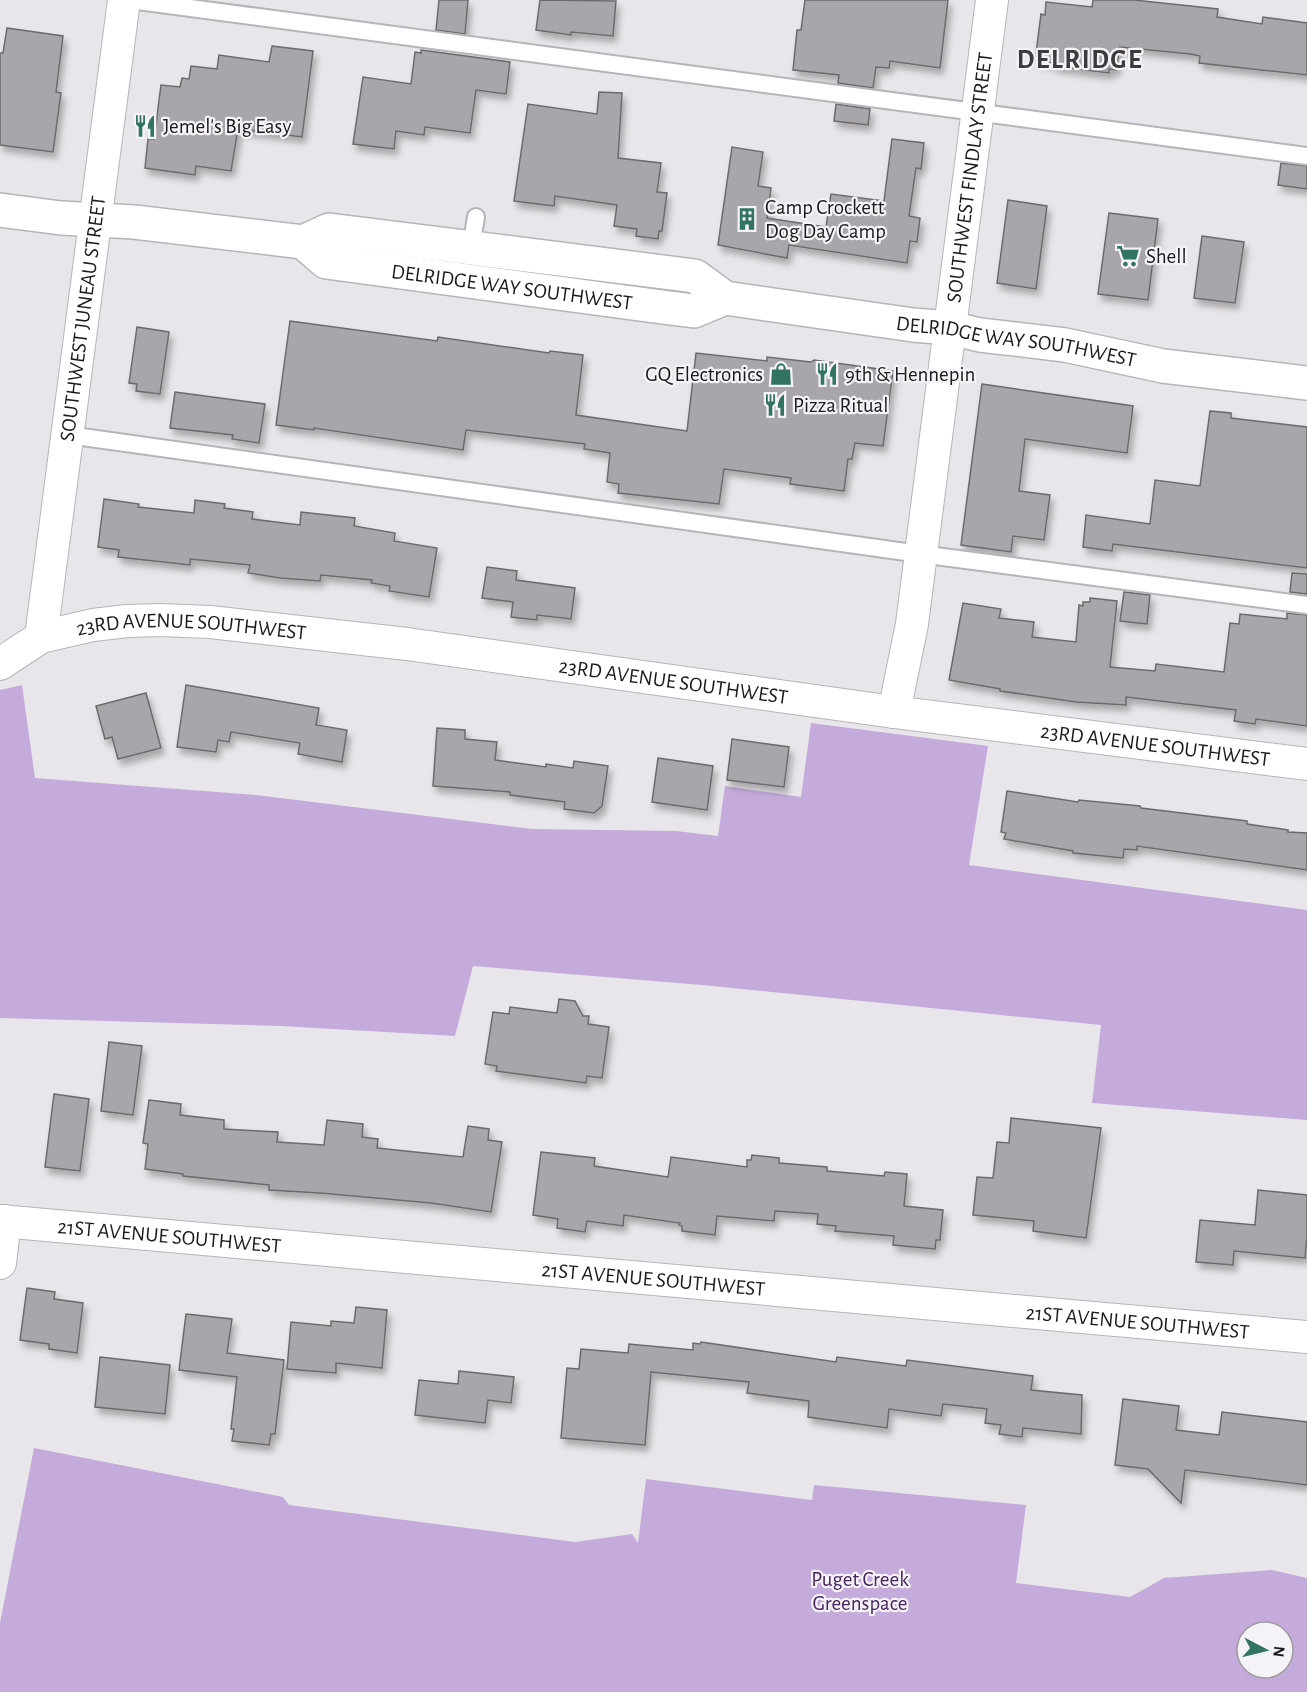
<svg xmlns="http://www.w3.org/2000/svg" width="1307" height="1692" font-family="'Alegreya Sans',sans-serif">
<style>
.green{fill:#c4abdb;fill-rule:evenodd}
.building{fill:#a8a6aa;stroke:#6d6b6e;stroke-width:1.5;filter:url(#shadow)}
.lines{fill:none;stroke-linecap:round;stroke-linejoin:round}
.service-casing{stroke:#b6b4b8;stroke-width:20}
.minor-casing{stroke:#b6b4b8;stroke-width:34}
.secondary-casing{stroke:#b6b4b8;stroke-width:36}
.service{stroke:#fff;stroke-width:16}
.minor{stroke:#fff;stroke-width:32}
.secondary{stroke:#fff;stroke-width:33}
.labels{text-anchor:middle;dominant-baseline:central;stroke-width:4.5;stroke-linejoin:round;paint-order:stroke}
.poi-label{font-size:21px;fill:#1b1a1c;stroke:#f5f3f7;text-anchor:start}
.street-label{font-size:21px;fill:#1b1a1c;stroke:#f5f3f7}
.park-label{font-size:21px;fill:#472560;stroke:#f5f3f7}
.district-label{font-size:27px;font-weight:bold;letter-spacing:1.5px;fill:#3c3b3e;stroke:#f5f3f7}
</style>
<defs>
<filter id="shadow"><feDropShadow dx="3.5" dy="6" stdDeviation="3" flood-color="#0004"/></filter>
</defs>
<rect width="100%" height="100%" fill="#e8e6ea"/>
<g class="green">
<polygon points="22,685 35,778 256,795 532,829 676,831 718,836 725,786 801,797 811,723 988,746 969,865 1307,910 1307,1120 1092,1103 1101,1025 702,985 473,966 455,1036 281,1026 0,1018 0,690"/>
<path d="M34,1448L283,1497L289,1505L575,1542L632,1534L638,1543L646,1479L812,1500L814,1485L1026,1505L1016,1583L1130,1597L1164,1578L1272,1570L1307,1578V1692H0V1623ZM1247,1632H1283V1668H1247Z"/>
</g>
<g class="building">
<polygon points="439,0 468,0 465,34 436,30"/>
<polygon points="540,0 616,1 613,36 571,32 571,35 536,30"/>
<polygon points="805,0 948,0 940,68 890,61 889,68 876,67 873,88 838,83 839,75 793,70 797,30 801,30"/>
<polygon points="1093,0 1134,0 1218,9 1217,17 1262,24 1263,17 1307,23 1307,75 1199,63 1200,56 1190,54 1120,47 1116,70 1109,69 1109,73 1054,66 1054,63 1035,61 1041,14 1045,15 1046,2 1092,7"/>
<polygon points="7,28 63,36 56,92 61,93 53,152 0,145 0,53 3,53"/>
<polygon points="272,46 313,51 302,137 238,129 231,171 196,166 195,175 145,168 148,139 154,139 161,85 180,87 182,78 189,79 191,66 217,69 219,55 269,62"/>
<polygon points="421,50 510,62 506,94 476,90 470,133 425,127 424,135 396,131 394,149 353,144 363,77 411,84 415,52 421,53"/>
<polygon points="599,92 622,93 618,158 661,163 657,192 667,193 662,231 659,231 658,239 636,236 637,229 614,226 617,205 555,196 554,206 514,201 528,104 597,114"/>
<polygon points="836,104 870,109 868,125 834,121"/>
<polygon points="892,139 924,143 921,169 916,168 909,216 920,218 917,242 910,241 907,263 789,245 787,258 718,245 732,147 763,152 758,186 771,188 767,218 826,227 831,194 884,201"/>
<polygon points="1281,163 1307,166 1307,189 1278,185"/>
<polygon points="1008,200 1047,206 1036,289 997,283"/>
<polygon points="1109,213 1158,219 1148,300 1098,294"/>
<polygon points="1202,236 1244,242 1235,303 1194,298"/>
<polygon points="290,321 437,341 438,337 549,353 550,351 583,355 576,415 687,431 696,353 767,361 767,357 811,362 814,360 893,371 883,446 855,443 852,459 848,459 844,491 790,484 791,478 724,469 719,504 618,493 619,484 607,482 610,453 584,449 585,444 466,430 463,450 314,428 314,430 276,425"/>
<polygon points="137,327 169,332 160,394 136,391 137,384 129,383"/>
<polygon points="982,384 1133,406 1127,453 1025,439 1019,491 1050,495 1044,540 1013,536 1011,552 961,545"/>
<polygon points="175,392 265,404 259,443 232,439 233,435 170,428"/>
<polygon points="1210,411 1231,413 1231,418 1307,427 1307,568 1113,544 1112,551 1083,547 1086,515 1150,524 1155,480 1200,486"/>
<polygon points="104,499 139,504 138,507 194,513 195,500 225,504 224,508 253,512 252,519 300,525 301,512 355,518 354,526 395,533 394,541 437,548 429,597 389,591 390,586 371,583 372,580 321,575 320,581 280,578 248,573 250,565 190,559 190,565 118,557 119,550 98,547"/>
<polygon points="487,567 517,571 516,580 575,588 571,619 537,615 537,620 511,617 513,602 482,598"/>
<polygon points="1292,573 1307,574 1307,594 1290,592"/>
<polygon points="1124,592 1150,595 1147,624 1120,621"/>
<polygon points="1090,598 1117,601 1110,667 1155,671 1156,664 1224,672 1230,623 1239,624 1240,614 1287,619 1287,613 1307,615 1307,726 1256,719 1255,724 1234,721 1236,710 1126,697 1126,705 1076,702 1000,691 1000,689 949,680 963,603 1001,609 999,618 1034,622 1032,637 1076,642 1079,605 1083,606 1083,602 1090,602"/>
<polygon points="186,685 319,708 316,725 347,730 342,762 298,754 300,743 231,732 229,742 218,740 216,752 177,747"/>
<polygon points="146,693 161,748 118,759 112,737 105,739 96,706"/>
<polygon points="437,728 465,730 465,739 497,742 495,760 546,767 546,764 573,768 574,761 608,766 602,806 594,813 564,809 565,802 510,795 510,792 433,786"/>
<polygon points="732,739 789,747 784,787 727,780"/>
<polygon points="658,758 713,766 707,810 652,802"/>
<polygon points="1007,791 1078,802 1079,800 1140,806 1141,808 1247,821 1247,824 1288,830 1288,832 1307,833 1307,870 1137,846 1137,850 1124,849 1123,858 1073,853 1073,851 1004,839 1006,833 1001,832"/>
<polygon points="559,999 575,1001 583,1016 589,1016 588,1024 609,1027 602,1078 587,1076 586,1083 549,1078 496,1071 497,1066 485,1064 493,1012 509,1014 510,1007 557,1013"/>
<polygon points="109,1042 142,1046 133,1115 101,1111"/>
<polygon points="54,1094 89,1099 80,1171 45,1167"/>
<polygon points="149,1100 181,1104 180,1115 224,1120 224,1129 278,1132 277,1142 324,1145 327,1120 363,1124 362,1137 378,1139 377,1148 463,1157 468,1126 489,1129 488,1140 502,1142 491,1212 431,1203 320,1193 269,1190 269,1185 183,1176 183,1174 145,1169 148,1144 143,1143"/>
<polygon points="1011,1118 1101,1128 1086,1238 1033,1231 1034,1221 973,1215 977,1177 993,1178 997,1142 1009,1143"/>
<polygon points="541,1152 595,1158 594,1166 668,1177 671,1157 747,1167 747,1160 751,1160 752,1155 779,1158 779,1163 827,1167 827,1171 884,1176 885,1172 907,1174 904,1206 943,1210 940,1240 936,1240 935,1249 893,1245 894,1236 835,1231 836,1226 817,1224 818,1214 775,1211 774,1221 717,1216 715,1235 682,1231 682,1226 679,1225 680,1223 624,1215 623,1226 587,1221 585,1232 557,1228 558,1219 533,1215"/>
<polygon points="1258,1190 1307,1195 1307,1236 1305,1258 1234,1251 1233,1265 1196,1262 1200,1220 1255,1225"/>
<polygon points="27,1288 55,1292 54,1299 83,1303 77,1353 49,1349 49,1344 20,1340"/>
<polygon points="356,1307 387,1310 382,1368 336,1363 336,1373 287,1369 291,1322 331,1326 331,1321 354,1323"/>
<polygon points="186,1314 232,1319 227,1353 284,1360 275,1434 271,1434 269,1445 232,1441 234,1429 231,1429 237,1377 179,1370"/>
<polygon points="701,1342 836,1362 837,1357 906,1366 907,1360 1033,1376 1031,1390 1082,1395 1081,1434 1023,1428 1022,1437 999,1434 1001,1425 985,1423 987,1409 943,1404 941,1416 889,1409 887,1428 808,1417 809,1401 747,1393 749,1382 651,1372 645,1445 561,1438 567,1368 579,1369 581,1349 628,1353 629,1344 693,1350 693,1343 700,1344"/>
<polygon points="100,1357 170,1365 165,1414 95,1407"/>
<polygon points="459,1371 514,1377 511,1403 488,1400 485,1423 415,1415 419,1380 458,1384"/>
<polygon points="1123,1399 1179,1406 1176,1430 1219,1435 1222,1412 1307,1422 1307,1485 1185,1470 1181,1503 1148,1469 1115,1465"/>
</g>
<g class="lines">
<g class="service-casing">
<g id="service">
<polyline points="130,0 1307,156"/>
<polyline points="471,247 476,217"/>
<polyline points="68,435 920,554 1307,605"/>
</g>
</g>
<g class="minor-casing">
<g id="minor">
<path id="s1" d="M41,637L124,0"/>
<path id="s2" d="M0,664L41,637L93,625L127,621L160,620L210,622L407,644L894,712L1307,764"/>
<path id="s3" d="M894,712L912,624L992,0"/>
<path id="s4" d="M0,1221L1307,1337"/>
<polyline points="0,1263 5,1221"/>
</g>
</g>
<g class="secondary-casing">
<g id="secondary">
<path id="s5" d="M0,210L61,218L134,222L303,242L329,230L695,276L725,298L913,325L950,328L980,335L1065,345L1163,366L1307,383"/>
<path id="s6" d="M303,242L326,262L662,307L694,311L725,298"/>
</g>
</g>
<use href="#service" class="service"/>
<use href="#minor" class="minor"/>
<use href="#secondary" class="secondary"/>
</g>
<defs>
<g id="restaurant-bare" transform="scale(1.8)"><path d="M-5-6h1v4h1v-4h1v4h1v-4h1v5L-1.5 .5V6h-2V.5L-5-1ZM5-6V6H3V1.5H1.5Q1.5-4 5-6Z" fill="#327362" stroke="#f5f3f7" stroke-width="2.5" paint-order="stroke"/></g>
<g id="building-bare" transform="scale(1.8)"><path d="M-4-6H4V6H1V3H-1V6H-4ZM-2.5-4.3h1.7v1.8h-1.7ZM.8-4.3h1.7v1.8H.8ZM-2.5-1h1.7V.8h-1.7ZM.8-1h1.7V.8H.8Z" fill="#327362" stroke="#f5f3f7" stroke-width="2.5" paint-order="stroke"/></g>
<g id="supermarket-bare" transform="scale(1.8)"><path d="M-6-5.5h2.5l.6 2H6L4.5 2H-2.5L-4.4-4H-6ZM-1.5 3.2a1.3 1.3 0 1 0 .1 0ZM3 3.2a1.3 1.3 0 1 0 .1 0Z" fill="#327362" stroke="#f5f3f7" stroke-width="2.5" paint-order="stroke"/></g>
<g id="shop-bare" transform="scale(1.8)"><path d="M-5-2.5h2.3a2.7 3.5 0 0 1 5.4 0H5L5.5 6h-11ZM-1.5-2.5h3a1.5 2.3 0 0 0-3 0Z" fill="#327362" stroke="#f5f3f7" stroke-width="2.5" paint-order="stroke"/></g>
</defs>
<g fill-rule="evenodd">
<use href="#restaurant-bare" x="145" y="126"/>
<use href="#building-bare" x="747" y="219"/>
<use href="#supermarket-bare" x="1128" y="256"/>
<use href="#shop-bare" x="781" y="374"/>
<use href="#restaurant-bare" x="827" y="374"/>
<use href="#restaurant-bare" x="775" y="405"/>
</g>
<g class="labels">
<g class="poi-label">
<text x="163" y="126">Jemel's Big Easy</text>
<text x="765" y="207">Camp Crockett<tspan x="765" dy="24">Dog Day Camp</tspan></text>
<text x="1146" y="256">Shell</text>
<text x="763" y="374" text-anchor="end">GQ Electronics</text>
<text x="845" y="374">9th &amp; Hennepin</text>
<text x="793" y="405">Pizza Ritual</text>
</g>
<g class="street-label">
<text stroke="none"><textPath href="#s3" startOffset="540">SOUTHWEST FINDLAY STREET</textPath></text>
<text stroke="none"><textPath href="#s6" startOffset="218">DELRIDGE WAY SOUTHWEST</textPath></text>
<text stroke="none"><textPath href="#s1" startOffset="321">SOUTHWEST JUNEAU STREET</textPath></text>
<text stroke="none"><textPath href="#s5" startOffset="1034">DELRIDGE WAY SOUTHWEST</textPath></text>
<text stroke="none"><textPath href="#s2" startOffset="201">23RD AVENUE SOUTHWEST</textPath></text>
<text stroke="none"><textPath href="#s2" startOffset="687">23RD AVENUE SOUTHWEST</textPath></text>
<text stroke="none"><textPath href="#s2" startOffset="1173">23RD AVENUE SOUTHWEST</textPath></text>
<text stroke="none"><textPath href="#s4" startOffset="170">21ST AVENUE SOUTHWEST</textPath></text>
<text stroke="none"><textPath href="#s4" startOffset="656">21ST AVENUE SOUTHWEST</textPath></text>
<text stroke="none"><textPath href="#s4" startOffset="1142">21ST AVENUE SOUTHWEST</textPath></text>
</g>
<g class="park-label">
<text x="860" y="1579">Puget Creek<tspan x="860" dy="24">Greenspace</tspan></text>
</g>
<g class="district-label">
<text x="1080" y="59">DELRIDGE</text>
</g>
</g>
<g transform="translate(1265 1650) rotate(97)"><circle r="28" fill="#f5f3f7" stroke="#9e9c9f" stroke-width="1.5"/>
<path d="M0-4.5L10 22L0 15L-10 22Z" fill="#327362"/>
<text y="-9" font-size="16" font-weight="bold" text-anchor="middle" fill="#1b1a1c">N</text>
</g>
</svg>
